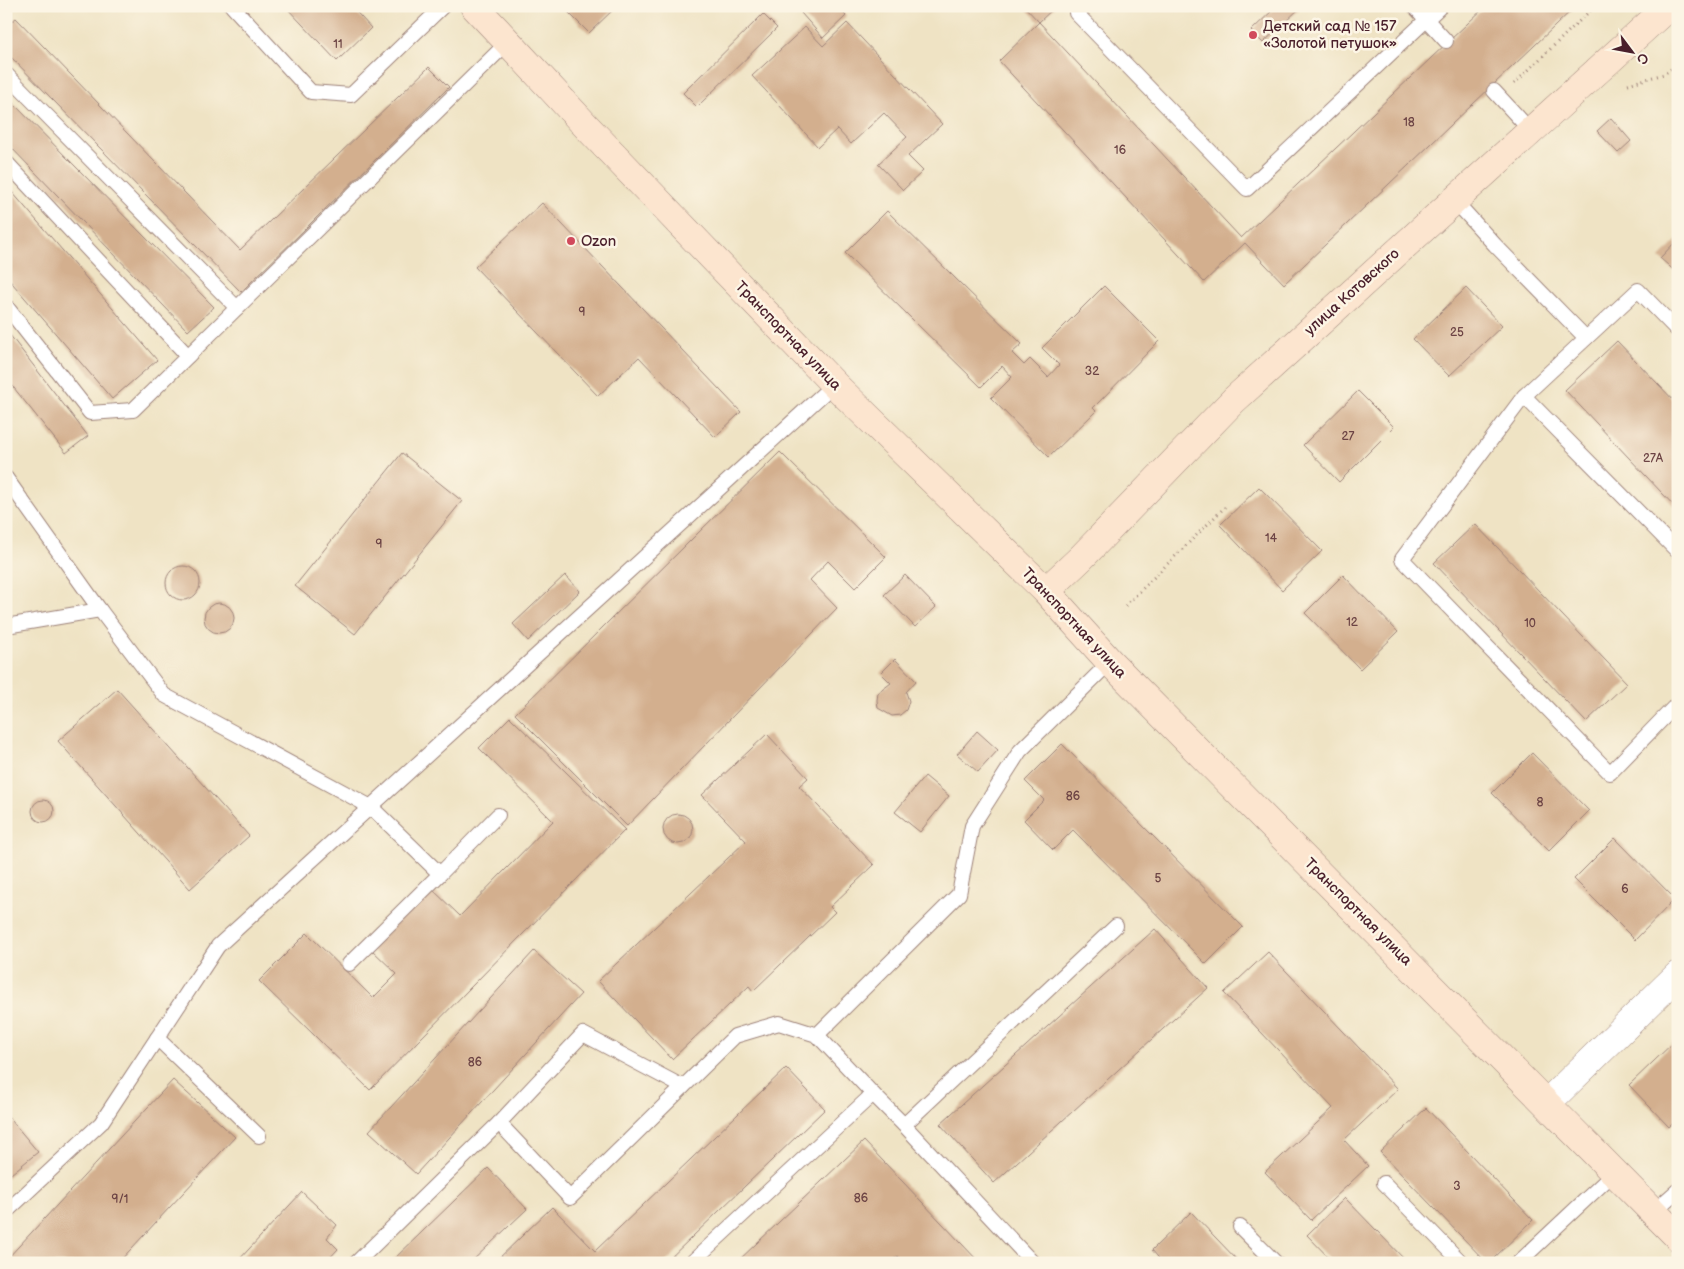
<svg xmlns="http://www.w3.org/2000/svg" width="1684" height="1269" font-family="'Balsamiq Sans',sans-serif">
<style>
.building{fill:#d3af8e}
.lines{fill:none;stroke-linecap:round;stroke-linejoin:round}
.lane-casing{stroke:#9c8178;stroke-width:16}
.street-casing{stroke:#9c8178;stroke-width:29}
.secondary-casing{stroke:#9c8178;stroke-width:29}
.path{stroke:#9c8178;stroke-width:3;stroke-dasharray:1 4;stroke-linecap:butt}
.lane{stroke:#fff;stroke-width:14}
.street{stroke:#fff;stroke-width:28}
.secondary{stroke:#fce5cf;stroke-width:28}
.poi-dot{fill:#d1495b;stroke:#fcf5e5;stroke-width:2}
.labels{text-anchor:middle;dominant-baseline:central;stroke-width:5;stroke-linejoin:round;paint-order:stroke}
.number-label{font-size:12px;fill:#6c4344}
.poi-label{font-size:15px;fill:#4a1f2b;stroke:#fcf5e5;text-anchor:start}
.street-label{font-size:15px;fill:#4a1f2b;stroke:#fcf5e5}
</style>
<rect width="100%" height="100%" fill="#fcf5e5"/>
<filter id="ink" filterUnits="userSpaceOnUse"><feTurbulence type="fractalNoise" baseFrequency=".02" numOctaves="2"/><feDisplacementMap in="SourceGraphic" scale="10" xChannelSelector="R" yChannelSelector="G"/><feConvolveMatrix kernelMatrix="1 2 1 2 8 2 1 2 1" color-interpolation-filters="sRGB"/></filter>
<filter id="wash" filterUnits="userSpaceOnUse"><feTurbulence type="fractalNoise" baseFrequency=".0096" numOctaves="4" result="noise"/><feDisplacementMap in="SourceGraphic" scale="20" xChannelSelector="R" yChannelSelector="G"/><feGaussianBlur stdDeviation="1.12" result="paint"/><feColorMatrix in="noise" values="0 0 0 0 0 0 0 0 0 0 0 0 0 0 0 0 0 1.4 0 .05"/><feComposite in="paint" operator="in"/></filter>
<g filter="url(#wash)">
<rect width="100%" height="100%" fill="#efe3c4"/>
<g id="blocks">
<g class="building">
<polygon points="285,6 351,6 371,28 337,61"/>
<polygon points="572,6 617,6 589,33 567,11"/>
<polygon points="808,6 837,6 846,16 823,38 801,13"/>
<polygon points="1024,6 1056,6 1039,22"/>
<polygon points="1277,6 1302,6 1263,43 1251,31"/>
<polygon points="1486,6 1576,6 1284,284 1245,243 1204,282 999,61 1039,22 1241,238"/>
<polygon points="763,14 777,28 697,107 683,93"/>
<polygon points="16,18 240,250 429,67 449,87 241,292 6,52 6,26"/>
<polygon points="847,23 942,124 908,156 923,171 903,190 878,164 907,137 884,113 851,144 837,129 818,147 752,76 805,27 823,46"/>
<polygon points="6,96 214,307 188,331 6,142"/>
<polygon points="1611,118 1631,141 1618,153 1597,131"/>
<polygon points="6,185 157,360 112,399 6,276"/>
<polygon points="542,203 741,412 715,437 639,357 598,396 475,267"/>
<polygon points="887,211 1022,344 1012,353 1024,365 1030,359 1048,377 1059,365 1042,348 1104,286 1159,341 1093,408 1096,411 1049,457 991,398 1012,377 1002,366 981,387 845,253"/>
<polygon points="1678,239 1678,274 1660,258"/>
<polygon points="1466,288 1502,326 1449,376 1413,339"/>
<polygon points="6,330 88,436 66,453 6,378"/>
<polygon points="1617,341 1678,405 1678,510 1565,390"/>
<polygon points="1358,391 1394,427 1339,482 1303,445"/>
<polygon points="780,452 886,557 855,588 828,561 810,580 837,608 627,826 515,714"/>
<polygon points="402,453 462,501 355,634 295,586"/>
<polygon points="1259,487 1322,551 1282,590 1220,525"/>
<polygon points="1475,524 1627,683 1586,722 1434,563"/>
<circle cx="183" cy="583" r="17"/>
<polygon points="565,575 580,591 528,641 513,624"/>
<polygon points="905,575 936,607 915,627 884,595"/>
<polygon points="1343,575 1398,632 1360,669 1305,613"/>
<circle cx="219" cy="618" r="15"/>
<polygon points="895,659 916,681 906,692 909,701 906,710 900,715 892,716 878,708 877,700 878,693 891,683 881,673"/>
<polygon points="117,689 249,836 190,889 58,741"/>
<polygon points="510,717 625,830 370,1090 259,981 307,933 373,998 397,974 370,948 430,887 460,916 553,821 479,748"/>
<polygon points="977,731 998,750 978,772 957,754"/>
<polygon points="767,734 808,778 799,786 874,865 830,907 835,912 753,991 749,986 672,1059 598,981 746,841 702,795"/>
<polygon points="1062,744 1243,927 1206,964 1073,830 1053,850 1024,820 1044,800 1025,781"/>
<polygon points="1532,753 1589,811 1549,851 1492,793"/>
<polygon points="925,776 949,796 920,832 895,812"/>
<circle cx="43" cy="811" r="11"/>
<circle cx="678" cy="829" r="15"/>
<polygon points="1615,838 1675,899 1635,940 1574,879"/>
<polygon points="1155,929 1208,988 994,1183 940,1124"/>
<polygon points="534,951 581,994 416,1174 369,1131"/>
<polygon points="1268,952 1398,1089 1344,1140 1368,1166 1311,1220 1265,1172 1333,1108 1224,993"/>
<polygon points="1678,1038 1678,1119 1669,1127 1629,1085"/>
<polygon points="786,1068 825,1109 665,1263 494,1263 552,1207 595,1251"/>
<polygon points="173,1080 235,1137 118,1263 6,1263 6,1260"/>
<polygon points="1426,1108 1533,1220 1489,1263 1487,1263 1380,1152"/>
<polygon points="6,1114 38,1152 6,1178"/>
<polygon points="864,1141 980,1263 905,1263 898,1256 890,1263 736,1263"/>
<polygon points="488,1168 527,1209 470,1263 390,1263"/>
<polygon points="302,1192 337,1225 327,1238 338,1249 325,1263 236,1263"/>
<polygon points="1345,1198 1408,1263 1334,1263 1307,1235"/>
<polygon points="1191,1212 1240,1263 1163,1263 1152,1250"/>
</g>
</g>
</g>
<g filter="url(#ink)">
<use href="#blocks" fill-opacity="0" stroke="#9c8178" stroke-width="1"/>
<g class="lines">
<g class="lane-casing">
<g id="lane">
<polyline points="232,6 311,92 351,95 443,6"/>
<polyline points="1083,6 1076,13 1247,189 1441,6"/>
<polyline points="1414,6 1446,41"/>
<polyline points="6,74 237,308"/>
<polyline points="1494,91 1531,131"/>
<polyline points="6,162 188,356"/>
<polyline points="1454,200 1495,245 1586,338"/>
<polyline points="6,306 90,413 133,410 508,42"/>
<polyline points="1678,331 1638,290 1524,396 1678,552"/>
<polyline points="1524,396 1402,559 1610,773 1678,703"/>
<polyline points="6,478 100,610 164,695 371,807 440,874 349,964"/>
<polyline points="6,626 100,610"/>
<polyline points="440,874 498,815"/>
<polyline points="817,1035 873,1094 904,1125 1033,1263"/>
<polyline points="157,1038 259,1136"/>
<polyline points="499,1123 583,1034 683,1087"/>
<polyline points="904,1125 1116,926"/>
<polyline points="1384,1183 1462,1263"/>
<polyline points="6,1212 101,1123 218,946 834,384"/>
<polyline points="1653,1212 1678,1190"/>
<polyline points="1240,1227 1276,1263"/>
<polyline points="356,1263 499,1123 570,1198 735,1036 779,1023 817,1035 959,894 972,826 1020,751 1110,662"/>
<polyline points="691,1263 873,1094"/>
<polyline points="1518,1263 1614,1173"/>
</g>
</g>
<g class="street-casing">
<polyline id="street" points="1547,1103 1678,975"/>
</g>
<g class="secondary-casing">
<g id="secondary">
<polyline points="474,6 508,42 586,126 834,384 1046,591 1110,662 1678,1237"/>
<polyline points="1046,591 1081,558 1234,400 1669,6"/>
</g>
</g>
<g class="path">
<polyline points="1514,84 1595,6"/>
<polyline points="1628,84 1664,74 1678,64"/>
<polyline points="1125,606 1225,507"/>
</g>
<use href="#lane" class="lane"/>
<use href="#street" class="street"/>
<use href="#secondary" class="secondary"/>
</g>
</g>
<g class="poi-dot">
<circle cx="1253" cy="35" r="5"/>
<circle cx="571" cy="241" r="5"/>
</g>
<g class="labels">
<g class="number-label">
<text x="338" y="44">11</text>
<text x="1409" y="122">18</text>
<text x="1120" y="150">16</text>
<text x="582" y="312">9</text>
<text x="1457" y="332">25</text>
<text x="1092" y="371">32</text>
<text x="1348" y="436">27</text>
<text x="1653" y="458">27А</text>
<text x="1271" y="538">14</text>
<text x="379" y="544">9</text>
<text x="1352" y="622">12</text>
<text x="1530" y="623">10</text>
<text x="1073" y="796">86</text>
<text x="1540" y="802">8</text>
<text x="1158" y="878">5</text>
<text x="1625" y="889">6</text>
<text x="475" y="1062">86</text>
<text x="1457" y="1186">3</text>
<text x="861" y="1198">86</text>
<text x="120" y="1199">9/1</text>
</g>
<g class="poi-label">
<text x="1263" y="26">Детский сад № 157<tspan x="1263" dy="17">«Золотой петушок»</tspan></text>
<text x="581" y="241">Ozon</text>
</g>
<g class="street-label">
<text transform="translate(1352 292) rotate(-42)">улица Котовского</text>
<text transform="translate(788 336) rotate(46)">Транспортная улица</text>
<text transform="translate(1074 623) rotate(47)">Транспортная улица</text>
<text transform="translate(1358 912) rotate(45)">Транспортная улица</text>
</g>
</g>
<rect width="1684" height="1269" fill="none" stroke="#fcf5e5" stroke-width="25"/>
<g transform="translate(1632 52) rotate(122)" stroke="#fcf5e5" stroke-width="4" paint-order="stroke">
<path d="M0-4L9 19L0 12L-9 19Z" fill="#4a1f2b"/>
<text y="-8" font-size="14" font-weight="bold" text-anchor="middle" fill="#4a1f2b">С</text>
</g>
</svg>
